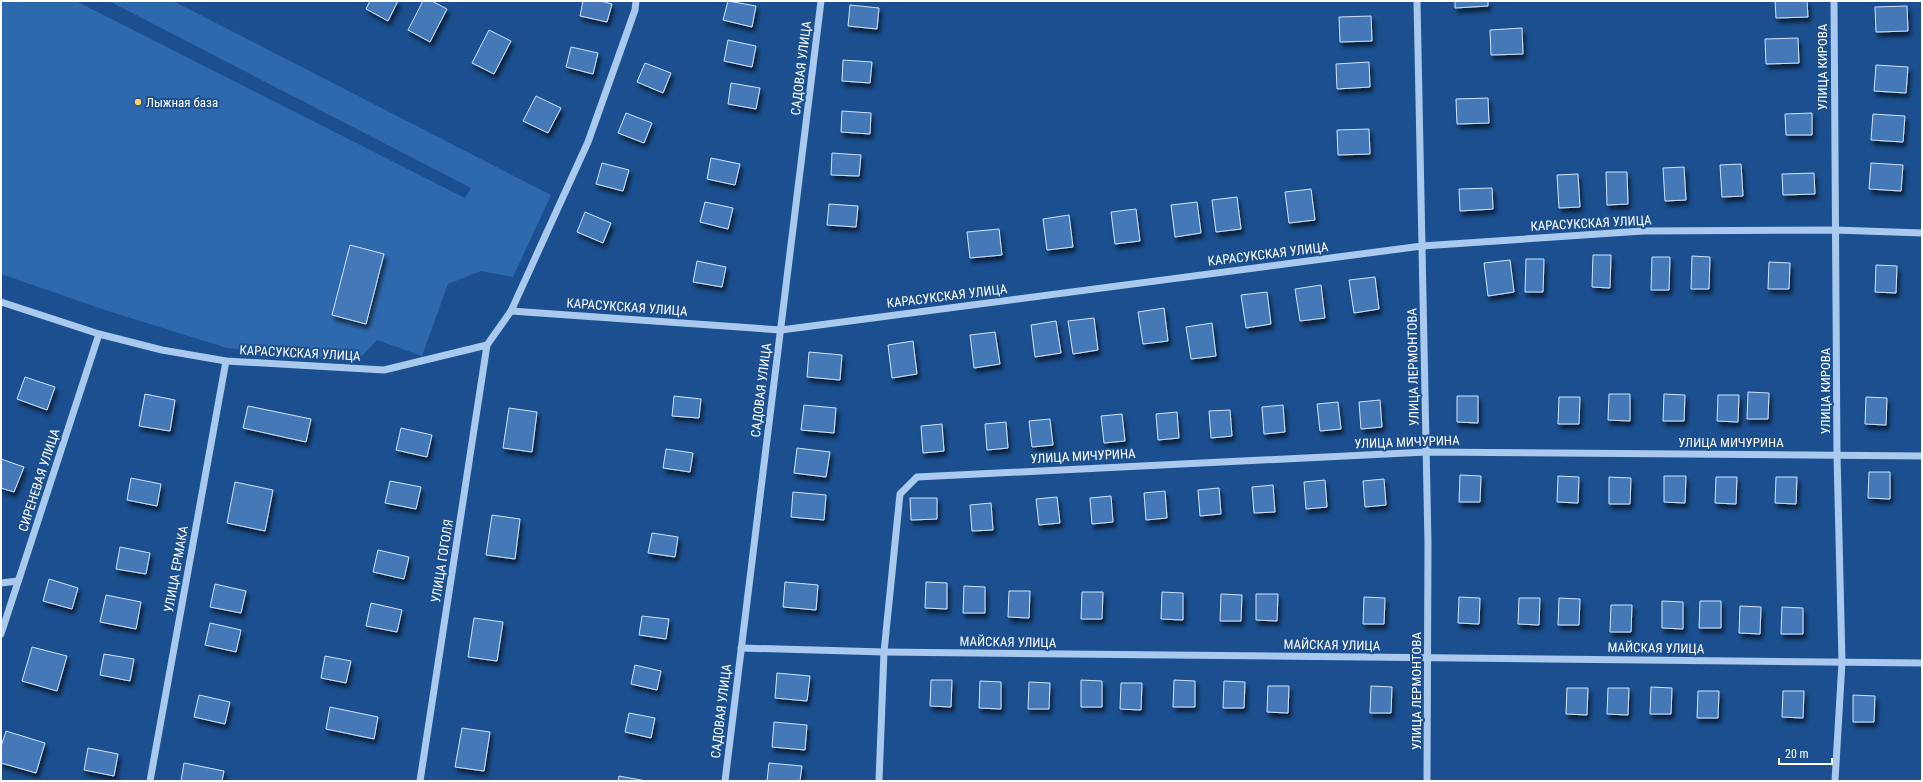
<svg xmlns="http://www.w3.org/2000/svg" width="1923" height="782" font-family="'Roboto Condensed',sans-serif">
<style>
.green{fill:#2e69ad}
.building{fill:#4478b7;stroke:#cfe3fa;filter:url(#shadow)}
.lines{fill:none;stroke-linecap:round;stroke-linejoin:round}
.minor{stroke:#a9c9ee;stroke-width:7}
.poi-dot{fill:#ffd166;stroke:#1b4f8f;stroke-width:1.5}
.labels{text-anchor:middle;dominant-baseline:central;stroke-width:4;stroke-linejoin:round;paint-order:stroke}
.street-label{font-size:13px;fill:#fff;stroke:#1b4f8f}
.poi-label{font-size:13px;fill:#fff;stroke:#1b4f8f;text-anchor:start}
</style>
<defs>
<filter id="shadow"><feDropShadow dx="2.5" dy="4.5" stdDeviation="2" flood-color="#0009"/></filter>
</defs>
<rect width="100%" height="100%" fill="#1b4f8f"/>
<polygon class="green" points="1,1 76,1 465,198 471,188 109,1 173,1 551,195 513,277 481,271 448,284 422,356 377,340 357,361 227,348 108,311 1,274"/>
<g class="building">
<polygon points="370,1 398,1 388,21 366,9"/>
<polygon points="423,1 432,1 447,9 430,42 408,30"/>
<polygon points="583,1 600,1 612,4 607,22 580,16"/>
<polygon points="728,1 756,6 752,27 723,20"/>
<polygon points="1455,1 1488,1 1488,6 1455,8"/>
<polygon points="1775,1 1807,1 1808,17 1776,18"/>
<polygon points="850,5 879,8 877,29 848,26"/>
<polygon points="1907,6 1908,31 1876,32 1875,7"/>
<polygon points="1371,16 1372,41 1340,42 1339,17"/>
<polygon points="1522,28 1523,54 1491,55 1490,30"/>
<polygon points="489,30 511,41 494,74 472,63"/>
<polygon points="1798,38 1799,63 1766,64 1765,39"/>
<polygon points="728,40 756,46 752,67 724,61"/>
<polygon points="571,47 598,53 593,74 566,67"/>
<polygon points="843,60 872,62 870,83 842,81"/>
<polygon points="1369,62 1370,87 1337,89 1336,64"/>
<polygon points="645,63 671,73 663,93 637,82"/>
<polygon points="1876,65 1908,67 1906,93 1874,91"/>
<polygon points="731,83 760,88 756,109 728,104"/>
<polygon points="536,96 561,108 548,133 523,121"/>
<polygon points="1488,98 1489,123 1457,124 1456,99"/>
<polygon points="842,111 871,113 870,134 841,132"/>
<polygon points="626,113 652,123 644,143 618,133"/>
<polygon points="1812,113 1812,135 1786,135 1785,114"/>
<polygon points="1873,114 1905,116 1903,142 1871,140"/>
<polygon points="1369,129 1370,154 1338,155 1337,130"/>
<polygon points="832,153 861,155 859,176 831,175"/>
<polygon points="711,158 740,164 735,185 707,179"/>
<polygon points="602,163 629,170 623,191 596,184"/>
<polygon points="1871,163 1903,165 1901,191 1869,189"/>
<polygon points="1741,164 1743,196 1722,197 1720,165"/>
<polygon points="1684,167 1686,200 1665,201 1663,168"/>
<polygon points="1606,172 1627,172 1628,204 1607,205"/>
<polygon points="1814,173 1815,194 1783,195 1782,174"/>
<polygon points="1578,174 1580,207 1559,208 1557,175"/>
<polygon points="1492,188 1493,209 1460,211 1459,189"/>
<polygon points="1311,189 1315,220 1289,223 1285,192"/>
<polygon points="1237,197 1241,229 1216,232 1212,200"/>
<polygon points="705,202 733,208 728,229 700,222"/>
<polygon points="1197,202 1201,233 1175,237 1171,205"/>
<polygon points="829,204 858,206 856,227 827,225"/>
<polygon points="1136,209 1140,241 1115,244 1111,212"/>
<polygon points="585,212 611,223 603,243 577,232"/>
<polygon points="1069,215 1073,247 1047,250 1043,219"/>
<polygon points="999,229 1002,255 970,258 967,232"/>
<polygon points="350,245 384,254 366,324 332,315"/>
<polygon points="1593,255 1611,255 1610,288 1592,287"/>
<polygon points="1692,256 1710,257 1709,289 1691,289"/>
<polygon points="1652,257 1670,257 1669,290 1651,290"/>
<polygon points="1526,259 1544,259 1543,292 1525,292"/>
<polygon points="1510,260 1514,292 1488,296 1484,263"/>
<polygon points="697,261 726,267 722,287 693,282"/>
<polygon points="1769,262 1790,263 1789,289 1768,289"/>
<polygon points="1876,265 1897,266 1896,293 1875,292"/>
<polygon points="1375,277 1379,309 1354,313 1349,280"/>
<polygon points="1321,285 1325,318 1300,321 1295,289"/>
<polygon points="1267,292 1271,324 1246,328 1241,295"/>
<polygon points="1164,308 1168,341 1143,344 1138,312"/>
<polygon points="1094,318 1098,350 1073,354 1068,321"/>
<polygon points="1056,321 1061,353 1035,357 1031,325"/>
<polygon points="1212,323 1216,356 1191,359 1186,327"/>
<polygon points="995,332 1000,364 974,368 970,335"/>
<polygon points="913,341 917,374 892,378 888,345"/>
<polygon points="809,352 842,355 840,380 807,377"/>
<polygon points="25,377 55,387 47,410 17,399"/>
<polygon points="1748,392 1769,393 1768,419 1747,419"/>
<polygon points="145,394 175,400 170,431 139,426"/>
<polygon points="1609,394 1630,394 1630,421 1608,420"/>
<polygon points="1664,394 1685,395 1684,421 1663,421"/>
<polygon points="1718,395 1739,395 1738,422 1717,421"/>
<polygon points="674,396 701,399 699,418 672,416"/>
<polygon points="1457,396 1478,396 1478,423 1457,422"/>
<polygon points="1559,397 1580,397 1579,424 1558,424"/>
<polygon points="1866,397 1887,398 1886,425 1865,424"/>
<polygon points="1380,400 1382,427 1361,429 1359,402"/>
<polygon points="1338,402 1341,429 1320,431 1317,404"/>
<polygon points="804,405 836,408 834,433 801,430"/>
<polygon points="1283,405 1285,432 1264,434 1262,407"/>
<polygon points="248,406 311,419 306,442 243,428"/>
<polygon points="509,408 537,412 532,452 503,448"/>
<polygon points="1230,410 1232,436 1211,438 1209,411"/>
<polygon points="1177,412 1179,438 1158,440 1156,414"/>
<polygon points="1122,414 1125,441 1104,443 1101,416"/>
<polygon points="1050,419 1053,445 1032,447 1029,421"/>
<polygon points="1006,422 1008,448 987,450 985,424"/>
<polygon points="942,424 944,451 923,453 921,426"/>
<polygon points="401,428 432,435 427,457 396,450"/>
<polygon points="797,448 830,452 826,477 794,473"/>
<polygon points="666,449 693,453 690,472 663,468"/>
<polygon points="1,459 24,467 14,492 1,488"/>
<polygon points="1869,472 1890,472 1890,499 1868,498"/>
<polygon points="1460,475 1481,476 1480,502 1459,502"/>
<polygon points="1558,476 1579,477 1578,503 1557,502"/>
<polygon points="1664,476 1686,476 1685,503 1664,502"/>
<polygon points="1609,477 1631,478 1630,504 1609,504"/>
<polygon points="1716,477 1737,477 1736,504 1715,503"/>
<polygon points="1776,477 1797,477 1796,504 1775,503"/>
<polygon points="131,478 161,484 157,506 127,500"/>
<polygon points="1384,479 1386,505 1365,507 1363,481"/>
<polygon points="1325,480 1327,507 1306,509 1304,482"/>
<polygon points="390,481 421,487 416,509 385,503"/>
<polygon points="235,482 273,490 265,531 227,523"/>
<polygon points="1273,485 1275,512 1254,513 1252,487"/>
<polygon points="1219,488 1221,514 1200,516 1198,490"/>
<polygon points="1165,491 1167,518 1146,520 1144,493"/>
<polygon points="793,492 826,495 824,520 791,517"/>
<polygon points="1111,496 1113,522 1092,524 1090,498"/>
<polygon points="1057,497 1060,523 1039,525 1036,499"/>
<polygon points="910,498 937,498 937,519 911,520"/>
<polygon points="991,503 993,530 972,531 970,505"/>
<polygon points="492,515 520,519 515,559 486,555"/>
<polygon points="652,533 678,537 675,557 648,553"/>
<polygon points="120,547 150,553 146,574 116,569"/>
<polygon points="378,550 409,557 404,579 373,572"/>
<polygon points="49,579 78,588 72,609 43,601"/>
<polygon points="785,582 818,585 816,610 783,607"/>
<polygon points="926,582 947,583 947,609 925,608"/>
<polygon points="215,584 246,591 241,613 210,607"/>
<polygon points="964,586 985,587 985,613 963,613"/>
<polygon points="1009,591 1030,591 1029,618 1008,617"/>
<polygon points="1082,592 1103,592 1102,619 1081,619"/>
<polygon points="1162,592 1183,593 1183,620 1161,619"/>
<polygon points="1221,594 1242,595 1241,621 1220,621"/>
<polygon points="1256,594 1278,594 1277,621 1256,620"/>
<polygon points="106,595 141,602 136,629 100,622"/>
<polygon points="1364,597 1385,598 1384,624 1363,624"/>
<polygon points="1459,597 1480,598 1479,624 1458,623"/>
<polygon points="1519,598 1540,598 1539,625 1518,624"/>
<polygon points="1559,598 1580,599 1579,625 1558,625"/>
<polygon points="1662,601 1683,602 1683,629 1662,628"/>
<polygon points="1700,601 1721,601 1721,628 1699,628"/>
<polygon points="371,603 402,610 397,632 366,626"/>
<polygon points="1611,605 1632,605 1631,632 1610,632"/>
<polygon points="1740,606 1761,607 1760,634 1739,633"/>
<polygon points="1782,607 1803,608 1803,634 1781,634"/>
<polygon points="642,616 669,619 666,639 639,635"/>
<polygon points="474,618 503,622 497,661 468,657"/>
<polygon points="210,623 241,630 236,652 205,645"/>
<polygon points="32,647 67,656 57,691 22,681"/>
<polygon points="104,654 134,659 130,681 100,675"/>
<polygon points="325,656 351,661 346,683 321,678"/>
<polygon points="635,665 661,671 657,690 631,684"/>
<polygon points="777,673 810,676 807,701 775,698"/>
<polygon points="931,680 952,680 951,707 930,706"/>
<polygon points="1081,680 1102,681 1102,707 1081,707"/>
<polygon points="1174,680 1195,681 1195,707 1173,707"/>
<polygon points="980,681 1001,682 1001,709 979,708"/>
<polygon points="1224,681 1245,682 1244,708 1223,708"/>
<polygon points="1029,682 1050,683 1049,709 1028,709"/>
<polygon points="1121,683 1142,683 1141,710 1120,709"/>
<polygon points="1268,686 1289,686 1288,713 1267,712"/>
<polygon points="1371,686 1392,687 1391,713 1370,713"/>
<polygon points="1651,687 1672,688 1671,714 1650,714"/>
<polygon points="1567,688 1588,688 1587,715 1566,714"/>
<polygon points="1608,688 1629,688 1628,715 1607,714"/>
<polygon points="1698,691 1719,691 1718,718 1697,718"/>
<polygon points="1783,691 1804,691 1803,718 1782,717"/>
<polygon points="199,695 230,702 225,724 194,717"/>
<polygon points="1853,695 1875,696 1874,722 1853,722"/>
<polygon points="330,707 378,717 374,739 326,729"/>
<polygon points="629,713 655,718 651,738 625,732"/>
<polygon points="774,722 807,725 805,750 772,747"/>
<polygon points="462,728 490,732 484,771 455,767"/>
<polygon points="6,731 45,743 36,773 1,763 1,747"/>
<polygon points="88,748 118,754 114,776 84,770"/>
<polygon points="184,763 224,771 222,781 181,781"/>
<polygon points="769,763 802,766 800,781 767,781"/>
<polygon points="619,776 646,781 618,781"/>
</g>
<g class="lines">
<g class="minor">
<polyline points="1417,1 1428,543 1427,781"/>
<polyline points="1834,1 1837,455 1842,662 1835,781"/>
<polyline points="1,302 99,334 162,350 226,361 384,370 487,345 511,311 781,330 1422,246 1643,231 1835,230 1922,233"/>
<polyline points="511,311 588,142 635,10 636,1"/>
<polyline points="1,583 18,581"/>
<polyline points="1,634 99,334"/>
<polyline points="741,648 884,652 1922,663"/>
<polyline points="150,781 226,361"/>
<polyline points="420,781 487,345"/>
<polyline points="725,781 821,1"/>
<polyline points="879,781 884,652 900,494 917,477 1426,452 1922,456"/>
</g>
</g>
<circle class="poi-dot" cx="138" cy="102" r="4"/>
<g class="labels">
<g class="street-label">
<text transform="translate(1822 67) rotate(-90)">УЛИЦА КИРОВА</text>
<text transform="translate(801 68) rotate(-83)">САДОВАЯ УЛИЦА</text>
<text transform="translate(1591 223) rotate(-3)">КАРАСУКСКАЯ УЛИЦА</text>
<text transform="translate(1268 254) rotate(-7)">КАРАСУКСКАЯ УЛИЦА</text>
<text transform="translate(947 296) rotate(-7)">КАРАСУКСКАЯ УЛИЦА</text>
<text transform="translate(627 307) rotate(4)">КАРАСУКСКАЯ УЛИЦА</text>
<text transform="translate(300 353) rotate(3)">КАРАСУКСКАЯ УЛИЦА</text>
<text transform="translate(1413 367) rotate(-91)">УЛИЦА ЛЕРМОНТОВА</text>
<text transform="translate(761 390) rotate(-83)">САДОВАЯ УЛИЦА</text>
<text transform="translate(1825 391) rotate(-90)">УЛИЦА КИРОВА</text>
<text transform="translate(1407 442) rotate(-2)">УЛИЦА МИЧУРИНА</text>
<text x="1731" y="442">УЛИЦА МИЧУРИНА</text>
<text transform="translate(1083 456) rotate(-3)">УЛИЦА МИЧУРИНА</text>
<text transform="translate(39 480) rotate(-72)">СИРЕНЕВАЯ УЛИЦА</text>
<text transform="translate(442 561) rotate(-81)">УЛИЦА ГОГОЛЯ</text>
<text transform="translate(176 569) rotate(-80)">УЛИЦА ЕРМАКА</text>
<text transform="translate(1008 642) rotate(1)">МАЙСКАЯ УЛИЦА</text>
<text transform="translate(1332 645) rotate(1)">МАЙСКАЯ УЛИЦА</text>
<text transform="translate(1656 648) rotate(1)">МАЙСКАЯ УЛИЦА</text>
<text transform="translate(1416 691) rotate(-90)">УЛИЦА ЛЕРМОНТОВА</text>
<text transform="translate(721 711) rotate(-83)">САДОВАЯ УЛИЦА</text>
</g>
<g class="poi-label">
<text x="146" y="102">Лыжная база</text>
</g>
</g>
<rect width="1923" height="782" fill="none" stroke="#ffffff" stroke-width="4"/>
<path d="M1779 758v6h53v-6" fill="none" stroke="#ffffff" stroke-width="2"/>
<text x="1785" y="758" font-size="12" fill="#ffffff" stroke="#1b4f8f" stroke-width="3" paint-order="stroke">20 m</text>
</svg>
